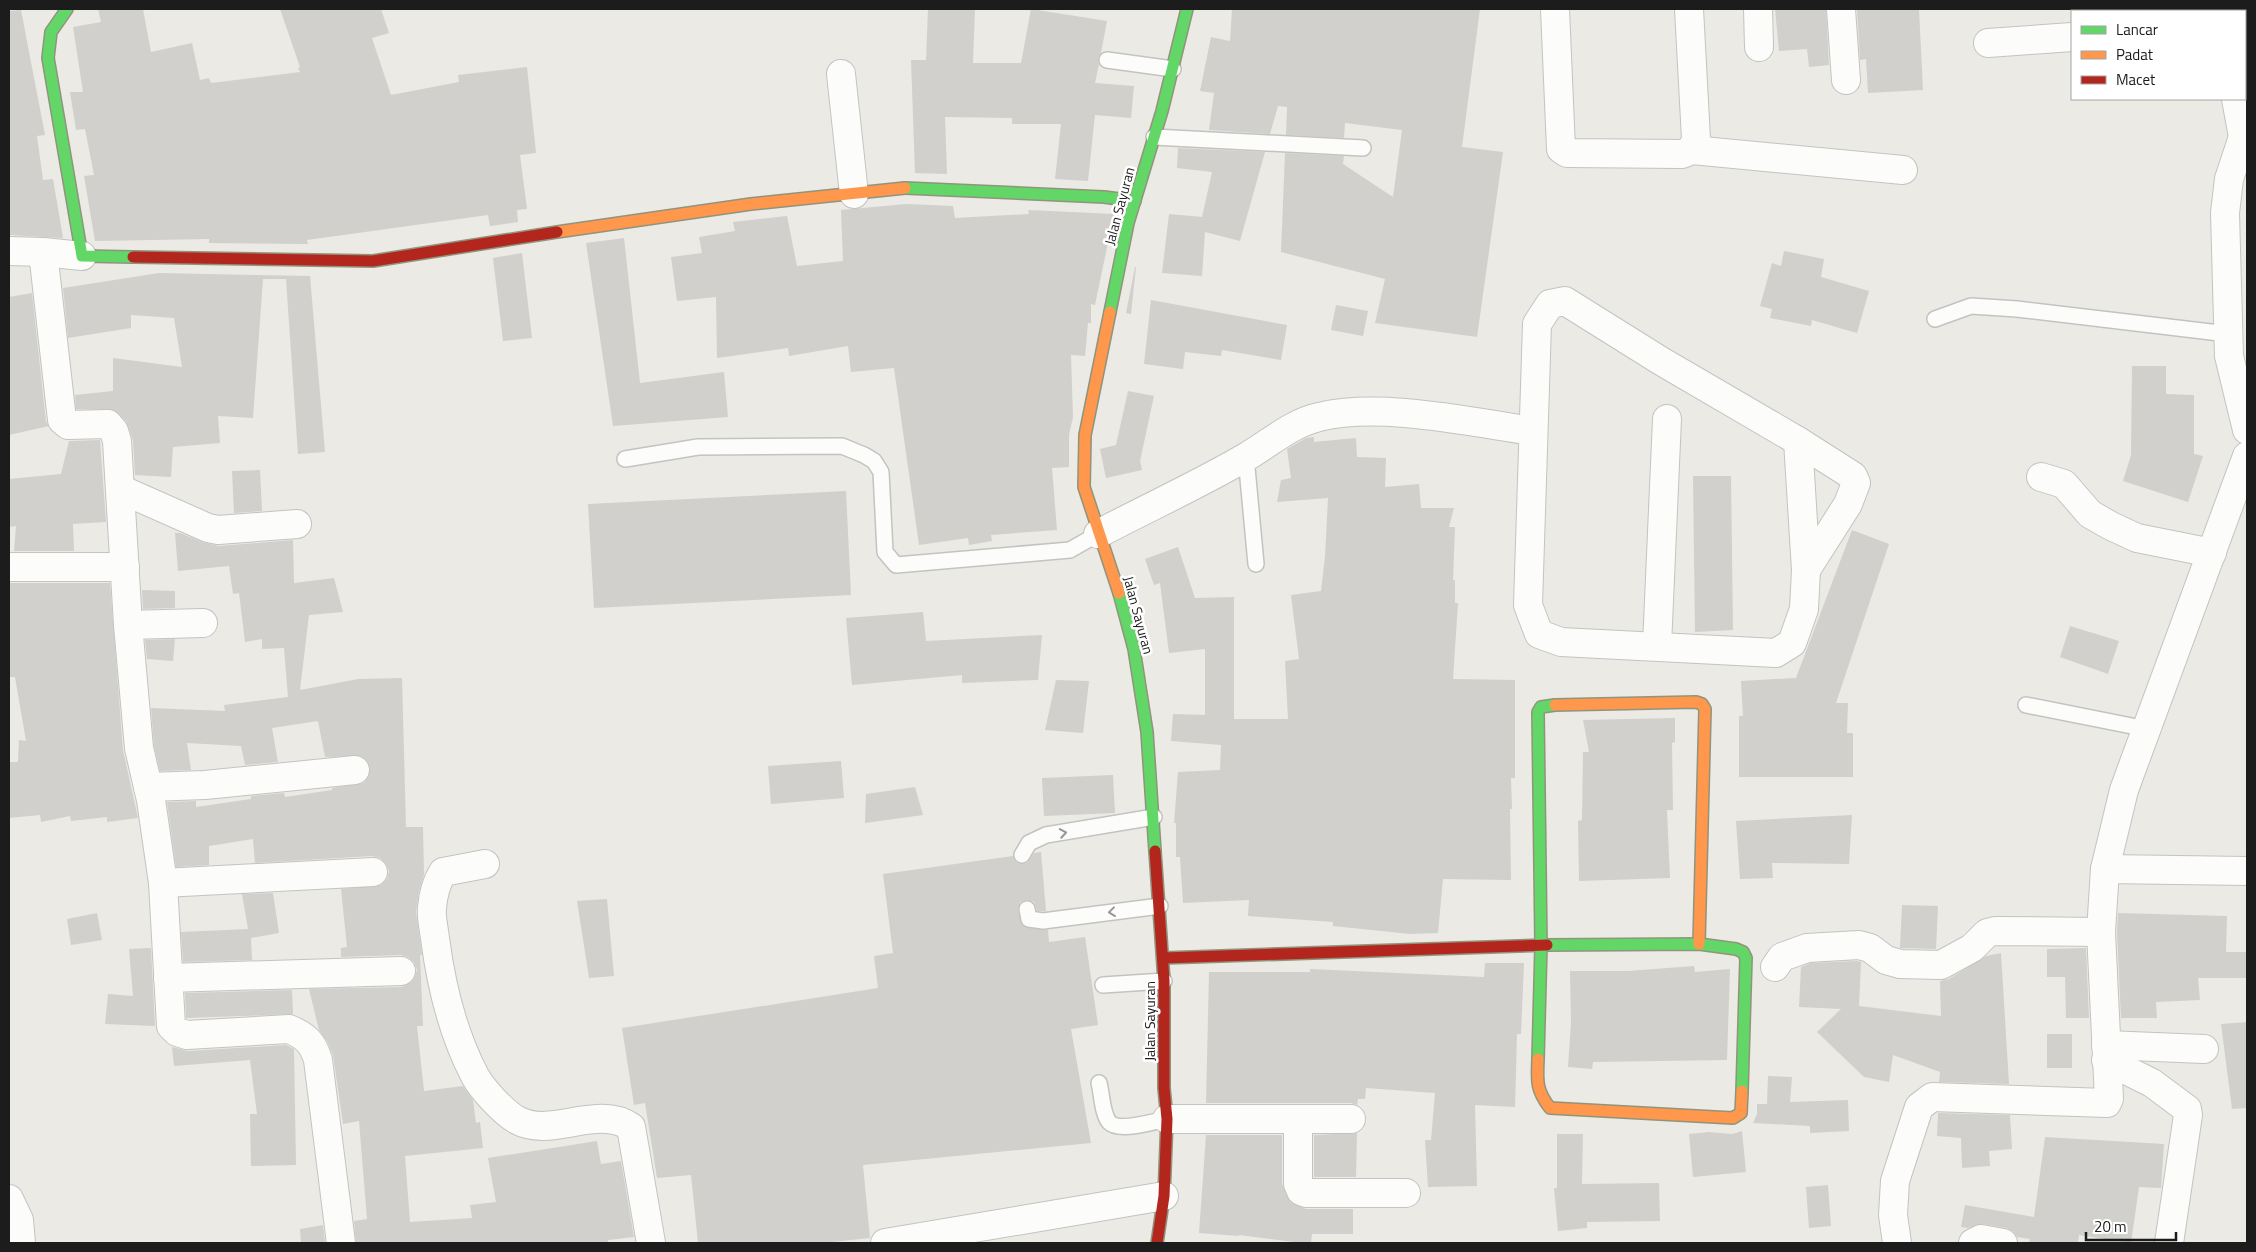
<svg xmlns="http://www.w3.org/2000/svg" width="2256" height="1252" font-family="'Titillium Web',sans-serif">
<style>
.building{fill:#d1d0cc}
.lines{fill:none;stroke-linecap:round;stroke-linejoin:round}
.lane-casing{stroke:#c3c3c1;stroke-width:18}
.street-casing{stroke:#c3c3c1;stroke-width:30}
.fast-casing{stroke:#91947d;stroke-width:14}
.slow-casing{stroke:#91947d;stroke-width:14}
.jam-casing{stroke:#91947d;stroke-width:14}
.lane{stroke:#fcfcfb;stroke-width:15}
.street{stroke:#fcfcfb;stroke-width:28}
.fast{stroke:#63d668;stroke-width:11}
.slow{stroke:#ff974d;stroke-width:11}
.jam{stroke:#b3261e;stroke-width:11}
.oneway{stroke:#979797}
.labels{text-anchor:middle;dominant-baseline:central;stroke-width:5;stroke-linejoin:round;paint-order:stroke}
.street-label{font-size:14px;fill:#1c1c1c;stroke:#fff}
</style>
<rect width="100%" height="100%" fill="#ebeae5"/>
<g class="building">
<polygon points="98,9 143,9 151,52 192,43 200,80 209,78 211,83 300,72 298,68 300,67 280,9 381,9 389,33 372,38 391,95 459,82 458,75 527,67 536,153 520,155 527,209 517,210 518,222 490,226 488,215 307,240 308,244 209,243 209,239 95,241 84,176 94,175 85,129 76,130 70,92 83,92 73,27 101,22"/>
<polygon points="928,9 975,9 973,63 1021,63 1031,9 1107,21 1101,53 1098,58 1099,64 1095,83 1134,86 1131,118 1095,115 1088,181 1055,179 1061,124 1012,124 1012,118 945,117 947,174 915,173 911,60 926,60"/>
<polygon points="1232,9 1480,9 1462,147 1503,152 1477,337 1375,323 1385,279 1281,252 1285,153 1344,156 1343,164 1393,197 1402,130 1345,123 1344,138 1286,135 1287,107 1278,106 1270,134 1209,130 1214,93 1200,91 1211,37 1230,41"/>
<polygon points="1775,9 1826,9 1829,65 1809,67 1807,49 1779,51"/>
<polygon points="1857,9 1919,9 1923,90 1868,93 1866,59 1860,60"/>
<polygon points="21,10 45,135 37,136 43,180 53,179 63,238 9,235 9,11"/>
<polygon points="1178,148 1265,152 1240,241 1205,232 1202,276 1162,273 1169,214 1202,217 1212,172 1177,168"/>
<polygon points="906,204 953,206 955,218 1029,214 1028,210 1114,214 1095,305 1091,304 1091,323 1088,323 1085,356 1071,355 1073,417 1069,435 1069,467 1052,468 1057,530 991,535 992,541 969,545 968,538 919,545 894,368 851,372 848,346 789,356 788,348 717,358 716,297 677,301 671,257 702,253 699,237 735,231 733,222 787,216 797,266 843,261 841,210"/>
<polygon points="624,238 640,383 724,372 728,417 613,426 586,243"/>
<polygon points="1784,251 1824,259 1821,277 1869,291 1857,333 1812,320 1811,326 1770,318 1772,309 1760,306 1772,263 1781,266"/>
<polygon points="522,253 532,338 503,341 493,258"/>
<polygon points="1135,267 1136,267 1131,314 1126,313"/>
<polygon points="159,273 310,276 325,452 298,454 286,279 263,279 253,418 218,416 220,443 173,447 171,477 135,475 133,440 126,421 114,410 76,409 75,395 113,391 113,358 182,367 174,318 131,315 131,328 68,338 63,288"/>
<polygon points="32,293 46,422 49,426 9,435 9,297"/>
<polygon points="1151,300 1287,325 1281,360 1222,350 1221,356 1185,352 1183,369 1144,364"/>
<polygon points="1336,305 1368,311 1363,336 1331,330"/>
<polygon points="2132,366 2166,366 2166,394 2194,395 2194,454 2203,456 2188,502 2123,481 2131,455"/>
<polygon points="1128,391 1154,396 1140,461 1142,470 1106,478 1100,449 1116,445"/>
<polygon points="1314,437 1314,442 1356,438 1357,457 1386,458 1385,487 1419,484 1421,508 1454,508 1449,527 1455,527 1453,580 1455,580 1455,603 1458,603 1453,679 1515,680 1515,778 1511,778 1512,809 1510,809 1511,880 1443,879 1438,933 1410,934 1333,926 1333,922 1248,916 1249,900 1183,903 1180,857 1176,857 1176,823 1174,823 1178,772 1220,770 1221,745 1171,741 1173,714 1205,715 1205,649 1169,653 1160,583 1154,585 1145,559 1178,547 1195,598 1234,597 1234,719 1288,719 1285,661 1299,659 1291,595 1321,591 1325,557 1328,498 1277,502 1281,480 1291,478 1287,449 1306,438"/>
<polygon points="100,440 106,522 73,524 74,551 14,551 16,526 9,527 9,479 61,474 69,441"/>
<polygon points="260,470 262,511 234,513 232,471"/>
<polygon points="1693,476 1731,476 1733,630 1695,632"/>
<polygon points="846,491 851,595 594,608 588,504"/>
<polygon points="1852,530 1889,544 1836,703 1848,703 1847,733 1853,733 1853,777 1739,777 1739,716 1743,716 1741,681 1796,678"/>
<polygon points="175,533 180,533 202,542 219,546 293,540 294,583 334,578 343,612 309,615 300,690 358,679 402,678 406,827 423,827 424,875 419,891 416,912 422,955 420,955 423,1026 417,1026 424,1091 463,1086 473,1100 476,1123 480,1122 483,1148 405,1156 410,1222 472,1218 470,1205 496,1202 488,1158 597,1141 601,1164 621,1161 634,1237 608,1240 608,1243 356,1243 354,1221 367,1219 359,1121 343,1124 333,1055 327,1041 319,1030 309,989 401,987 409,984 414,979 417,970 414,962 408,957 401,955 341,957 341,948 347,947 341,889 381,885 387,879 389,871 386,864 380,858 372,856 255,863 253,839 209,846 209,865 176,867 167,802 196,801 196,807 251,799 251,796 284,793 285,797 332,790 332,788 364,783 369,776 370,768 367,761 361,756 325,757 318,721 272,728 278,762 245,765 241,746 187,743 191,770 160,771 154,746 151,708 225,711 224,705 288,697 284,648 262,649 262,639 245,642 239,593 233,594 229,566 178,571"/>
<polygon points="9,583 110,583 123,750 138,818 107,822 107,817 71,821 70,816 41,822 40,815 9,818 9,762 18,762 19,740 26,741 15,677 9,677"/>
<polygon points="142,590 175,591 175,608 143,609"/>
<polygon points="923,612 926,641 1042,635 1038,680 962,683 962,675 852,685 846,618"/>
<polygon points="2070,626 2119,641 2108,674 2060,657"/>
<polygon points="175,639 173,661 147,659 145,640"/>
<polygon points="1056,680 1089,681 1083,733 1045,730"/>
<polygon points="1675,718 1675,742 1672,743 1673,810 1667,810 1670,878 1579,881 1578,821 1582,820 1583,752 1589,752 1583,720"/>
<polygon points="841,761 844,798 771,804 768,766"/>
<polygon points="1113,775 1115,813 1044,816 1042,778"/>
<polygon points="915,787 923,815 865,823 866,794"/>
<polygon points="1852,815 1849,864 1772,863 1773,878 1740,879 1736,821"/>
<polygon points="1041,852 1046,911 1037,911 1034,902 1026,900 1020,902 1018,911 1023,926 1048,930 1049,942 1085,937 1098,1025 1071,1029 1091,1143 863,1165 870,1238 822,1243 698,1243 691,1175 657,1178 645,1103 634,1105 622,1028 878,988 874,956 893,953 883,874 1013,856 1017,863 1022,864 1027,863 1034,853"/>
<polygon points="273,893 279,933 251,938 252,960 183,962 181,932 248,929 242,894"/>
<polygon points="607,899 614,976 589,978 577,901"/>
<polygon points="1902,905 1938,906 1936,949 1900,948"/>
<polygon points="97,913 102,940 71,945 67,919"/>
<polygon points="2118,913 2227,916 2226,952 2247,952 2247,978 2198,978 2200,1000 2156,1002 2157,1018 2121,1018 2117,932"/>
<polygon points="151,948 155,1026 105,1024 108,994 133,996 129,949"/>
<polygon points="2086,948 2089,1018 2066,1018 2065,977 2047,977 2047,949"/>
<polygon points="2001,953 2009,1084 1939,1082 1940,1072 1893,1055 1889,1082 1864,1077 1817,1032 1841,1009 1799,1007 1801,967 1810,963 1857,961 1861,962 1859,1006 1941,1016 1940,981 1949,979 1986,956"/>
<polygon points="1485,963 1524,963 1521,1034 1517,1034 1515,1107 1475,1105 1477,1186 1428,1187 1425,1140 1431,1140 1435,1093 1366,1088 1365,1099 1358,1099 1357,1105 1351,1103 1206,1103 1209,972 1310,972 1310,969 1484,977"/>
<polygon points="1694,966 1695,972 1730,969 1727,1060 1593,1062 1592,1069 1568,1067 1571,1024 1570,971 1628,971"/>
<polygon points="292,990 293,1014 186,1018 185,993"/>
<polygon points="2247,1022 2247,1108 2232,1109 2221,1024"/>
<rect x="2047" y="1034" width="25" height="34"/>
<polygon points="286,1045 294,1049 296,1165 251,1166 250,1114 257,1114 250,1060 174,1066 172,1047 188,1051"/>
<polygon points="1768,1076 1792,1077 1790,1102 1848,1100 1849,1131 1810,1133 1810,1126 1753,1123 1757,1114 1757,1104 1767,1104"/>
<polygon points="1938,1113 2010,1115 2012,1149 1989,1151 1990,1166 1962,1168 1961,1138 1937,1136"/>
<polygon points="1742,1131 1746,1172 1693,1177 1689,1134 1709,1132 1732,1134"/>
<polygon points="1357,1133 1356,1177 1314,1177 1314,1135"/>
<polygon points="1557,1134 1583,1134 1582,1184 1659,1183 1660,1221 1587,1222 1587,1228 1558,1231 1554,1188 1557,1188"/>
<polygon points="1206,1135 1282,1135 1282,1184 1290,1202 1306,1209 1353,1209 1353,1234 1312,1234 1311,1243 1302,1243 1239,1235 1239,1236 1199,1233"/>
<polygon points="2045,1137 2164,1144 2161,1188 2139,1187 2131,1243 2079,1235 2078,1243 2029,1243 2030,1239 2017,1237 2013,1231 2006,1228 1983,1224 1968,1228 1961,1227 1965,1205 2034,1217"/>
<polygon points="1828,1185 1831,1226 1809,1228 1806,1187"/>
<polygon points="323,1225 325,1243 301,1243 300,1229"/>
</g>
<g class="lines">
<g class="lane-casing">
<g id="lane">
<polyline points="1107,60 1173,69"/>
<polyline points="1154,137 1363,148"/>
<polyline points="1935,319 1971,306 2017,309 2228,334"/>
<polyline points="1246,457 1256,564"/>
<polyline points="625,459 698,447 842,446 864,455 874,461 881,472 885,552 896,565 1070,550 1098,534"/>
<polyline points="2026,705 2147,729"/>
<polyline points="1022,855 1029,843 1046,835 1154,817"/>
<polyline points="1027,909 1029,919 1043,921 1160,906"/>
<polyline points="1103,985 1164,981"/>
<path d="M1099,1083C1102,1094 1102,1113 1109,1122C1119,1133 1154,1121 1167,1119"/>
</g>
</g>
<g class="street-casing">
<g id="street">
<polyline points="1555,9 1561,149 1567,153 1682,154 1692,150 1696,139 1689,9"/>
<polyline points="1758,9 1759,47"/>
<polyline points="1841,9 1846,80"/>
<polyline points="2220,9 2220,11"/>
<polyline points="1988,43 2072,37"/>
<polyline points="841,74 854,194"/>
<polyline points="2236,99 2243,137 2247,140"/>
<polyline points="2243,137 2229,179 2225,213 2229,356 2247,430"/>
<polyline points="1692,150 1903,170"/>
<polyline points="9,251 43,252 82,256"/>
<path d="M43,252L62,420L68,425L108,424L114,431L117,441L128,625L139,748L151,800L163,883L171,1026L177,1032L187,1035L289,1029C306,1036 313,1043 318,1060L341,1243"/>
<polygon points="1565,301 1661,361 1798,441 1806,570 1804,609 1792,643 1776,653 1561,642 1539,634 1528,605 1537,324 1550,304"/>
<polyline points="1798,441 1853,476 1856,483 1848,504 1806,570"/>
<polyline points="2041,477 2064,484 2090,514 2111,526 2137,538 2212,553"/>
<polyline points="120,489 208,528 218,530 297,524"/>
<path d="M1098,534C1147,508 1198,485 1246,457C1270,443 1292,423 1319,417C1380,402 1470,422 1533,431"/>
<polyline points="9,567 125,567"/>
<polyline points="128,625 203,623"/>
<polyline points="1657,646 1667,419"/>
<polyline points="148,787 205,785 355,770"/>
<path d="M485,864L443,872C436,883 433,895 432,908C431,918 434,929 435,938C441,985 453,1034 475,1076C482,1089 504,1113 517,1120C551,1139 597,1104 631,1127L651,1243"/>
<polyline points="2105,869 2247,871"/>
<polyline points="163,883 373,872"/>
<polyline points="1775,967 1782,957 1807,948 1859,945 1870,948 1886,960 1900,964 1941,965 1972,948 1987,933 1995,931 2101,932"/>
<polyline points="168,978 401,971"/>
<polyline points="2106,1045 2204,1049"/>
<polyline points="2106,1060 2152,1083 2187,1109 2188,1115 2169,1243"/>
<polyline points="1167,1119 1351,1119"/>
<polyline points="1298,1119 1298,1184 1301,1191 1306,1193 1406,1193"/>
<polyline points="9,1199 19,1220 21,1243"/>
<polyline points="885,1243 1164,1196"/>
<polyline points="1897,1243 1893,1215 1895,1181 1919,1107 1932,1097 2107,1103 2109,1099 2101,932 2105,869 2124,790 2247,456"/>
<polyline points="1973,1243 1981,1239 2003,1243"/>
</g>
</g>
<g class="fast-casing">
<g id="fast">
<polyline points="67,9 51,32 48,58 82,256 133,257"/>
<polyline points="905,188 1104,197 1135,201"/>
<polyline points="1110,312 1128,223 1162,111 1187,9"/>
<polyline points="1119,593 1134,649 1147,732 1155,851"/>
<polyline points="1547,945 1699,944 1736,949 1743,952 1746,958 1742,1091"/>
<polyline points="1538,1059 1541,945 1538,712 1541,707 1555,705"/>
</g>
</g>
<g class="slow-casing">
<g id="slow">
<polyline points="557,232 751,204 905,188"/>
<polyline points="1110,312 1085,435 1084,487 1119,593"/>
<polyline points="1555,705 1696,702 1702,704 1705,709 1699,944"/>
<path d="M1538,1059C1537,1081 1536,1090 1550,1108L1733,1118L1741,1113L1742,1091"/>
</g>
</g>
<g class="jam-casing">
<g id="jam">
<polyline points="133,257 373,261 557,232"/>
<polyline points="1155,851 1164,981 1164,1088 1167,1119 1164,1196 1157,1243"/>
<polyline points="1163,958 1547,945"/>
</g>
</g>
<use href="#lane" class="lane"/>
<use href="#street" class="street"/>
<use href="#fast" class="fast"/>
<use href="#slow" class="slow"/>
<use href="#jam" class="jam"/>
</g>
<defs><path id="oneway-chevron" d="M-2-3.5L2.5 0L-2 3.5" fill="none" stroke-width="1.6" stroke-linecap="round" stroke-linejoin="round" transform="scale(1.25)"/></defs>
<g class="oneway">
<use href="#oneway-chevron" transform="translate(1063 833) rotate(-10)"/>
<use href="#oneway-chevron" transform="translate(1112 912) rotate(173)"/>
</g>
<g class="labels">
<g class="street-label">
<text transform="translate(1119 206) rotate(-75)">Jalan Sayuran</text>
<text transform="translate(1139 615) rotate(75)">Jalan Sayuran</text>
<text transform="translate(1149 1021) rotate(-90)">Jalan Sayuran</text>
</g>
</g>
<rect width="2256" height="1252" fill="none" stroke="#1c1c1c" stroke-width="20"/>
<rect x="2071" y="10" width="175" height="90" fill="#ffffff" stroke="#a4a4a4"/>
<rect x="2081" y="26" width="25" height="8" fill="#63d668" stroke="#a4a4a4"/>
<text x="2116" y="35" font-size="15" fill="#1c1c1c">Lancar</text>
<rect x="2081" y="51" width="25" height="8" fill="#ff974d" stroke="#a4a4a4"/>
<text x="2116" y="60" font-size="15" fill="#1c1c1c">Padat</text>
<rect x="2081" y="76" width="25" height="8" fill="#b3261e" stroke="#a4a4a4"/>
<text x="2116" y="85" font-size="15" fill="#1c1c1c">Macet</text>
<path d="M2086 1232v8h90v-8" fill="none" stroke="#1c1c1c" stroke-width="2.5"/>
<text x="2094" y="1232" font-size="15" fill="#1c1c1c" stroke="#ffffff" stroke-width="4" paint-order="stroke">20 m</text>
</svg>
